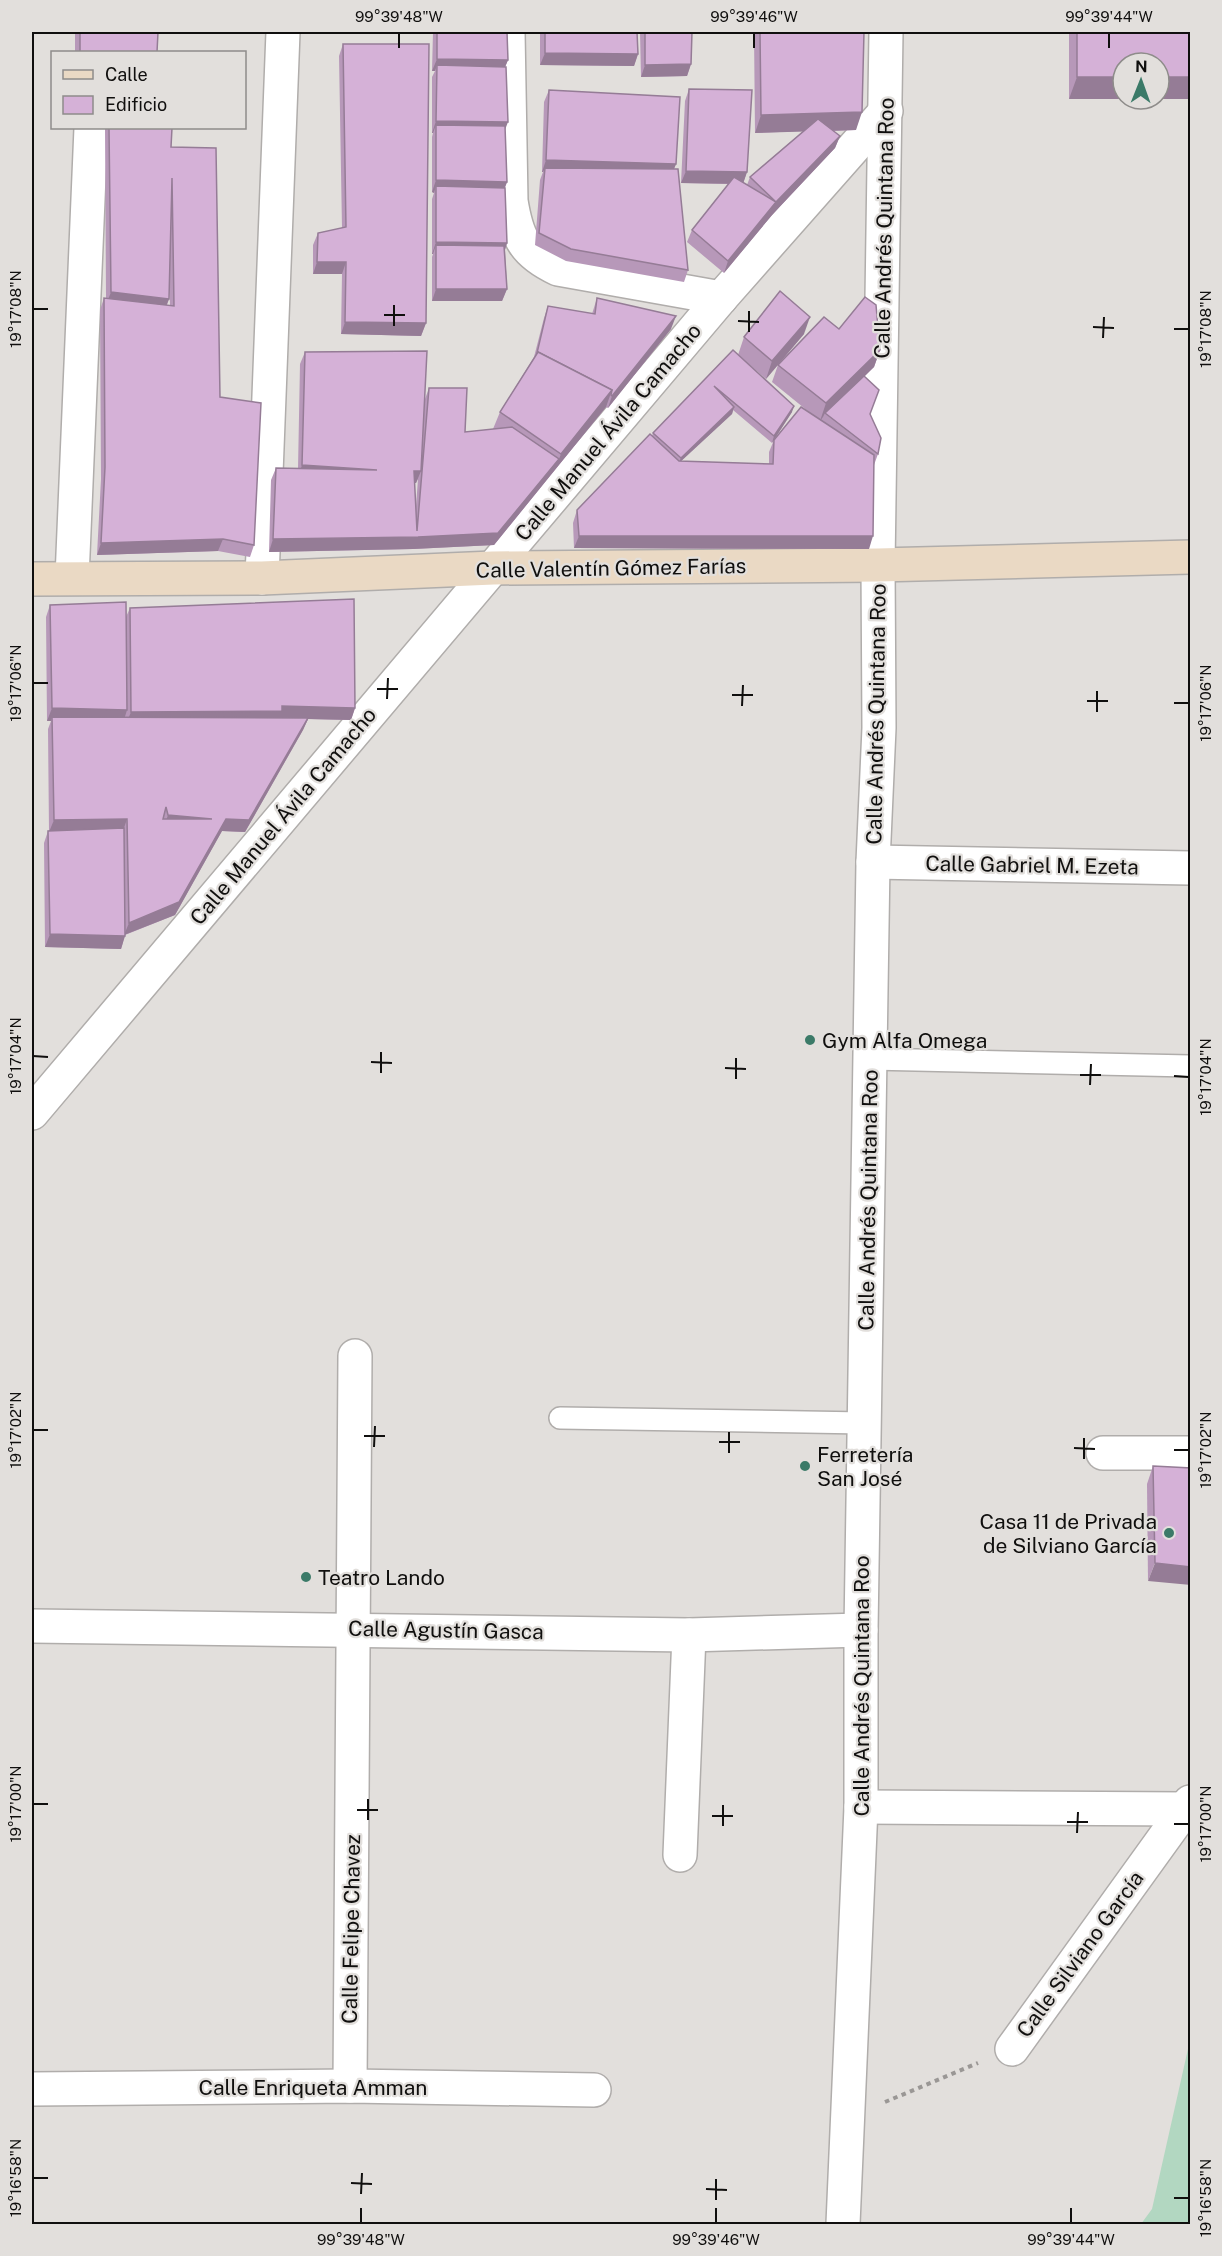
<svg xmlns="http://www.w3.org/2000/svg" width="1222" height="2256" font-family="'Public Sans',sans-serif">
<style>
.green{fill:#b2d7c1}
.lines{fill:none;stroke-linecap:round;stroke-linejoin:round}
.service-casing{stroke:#b0adab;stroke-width:24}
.minor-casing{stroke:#b0adab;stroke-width:36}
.secondary-casing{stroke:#b0adab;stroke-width:36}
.path{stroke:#9a9795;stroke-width:4;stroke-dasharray:4.5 4.5;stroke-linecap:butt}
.service{stroke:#fff;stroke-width:21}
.minor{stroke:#fff;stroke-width:33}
.secondary{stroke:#ead9c4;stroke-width:33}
.wall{fill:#b798b9;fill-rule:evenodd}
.shaded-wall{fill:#957c96}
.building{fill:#d5b1d7;stroke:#957c96;stroke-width:1.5;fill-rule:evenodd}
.ticks{fill:none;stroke:#100f0e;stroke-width:2}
.poi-dot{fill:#3b7a68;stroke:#e2dfdc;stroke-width:2}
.labels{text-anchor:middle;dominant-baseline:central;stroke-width:4.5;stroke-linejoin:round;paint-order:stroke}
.street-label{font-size:21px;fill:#100f0e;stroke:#e2dfdc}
.poi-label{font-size:21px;fill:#100f0e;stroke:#e2dfdc;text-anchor:start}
.neatline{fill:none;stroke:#100f0e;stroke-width:2}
.ticks-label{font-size:15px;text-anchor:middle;fill:#100f0e}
</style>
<rect width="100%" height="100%" fill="#e2dfdc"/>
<polygon class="green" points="1190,2040 1190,2224 1141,2224 1152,2209"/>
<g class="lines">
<g class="service-casing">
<g id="service">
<polyline points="870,1059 1190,1066"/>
<polyline points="560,1418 864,1423"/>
</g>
</g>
<g class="minor-casing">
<g id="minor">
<path d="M508,32L511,201C517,238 524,253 558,269L721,298"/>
<polyline points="72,578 91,128"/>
<polyline points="262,578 283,32"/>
<polyline points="873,862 1190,868"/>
<polyline points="32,1113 721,298 886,111"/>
<polyline points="1103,1453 1190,1453"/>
<polyline points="32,1626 689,1635 861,1630"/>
<polyline points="861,1807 1185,1809"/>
<polyline points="680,1855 689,1635"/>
<polyline points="1012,2049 1190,1802"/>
<polyline points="350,2086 355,1356"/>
<polyline points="32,2089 350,2086 594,2090"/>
<polyline points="843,2224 861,1807 861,1630 873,862 879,728 878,565 886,32"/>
</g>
</g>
<g class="secondary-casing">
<polyline id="secondary" points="32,579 262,578 493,568 878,565 1190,557"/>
</g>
<polyline class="path" points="885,2102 978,2063"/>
<use href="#service" class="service"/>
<use href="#minor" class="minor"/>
<use href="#secondary" class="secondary"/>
</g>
<g class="wall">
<polygon points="75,32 158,32 157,52 75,52"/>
<polygon points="433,32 507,32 508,60 505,67 505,131 507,182 505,188 507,243 505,250 507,289 502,301 432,301 432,257 433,254 432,254 432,199 434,193 432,192 432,137 433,133 432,133 432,77 435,71 432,71"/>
<polygon points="540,32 637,32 638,54 634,66 540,65"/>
<polygon points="640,32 692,32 691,64 687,76 641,77"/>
<polygon points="754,32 864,32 856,130 832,131 840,136 835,148 772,215 724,273 687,242 692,230 728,184 681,183 685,101 689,89 747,172 743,183 747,185 750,177 803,131 755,133"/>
<polygon points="1069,32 1191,32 1069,99"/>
<polygon points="343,44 426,323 421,336 341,334 342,274 313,274 313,245 318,233 342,228 339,56"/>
<polygon points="549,90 676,164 674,169 688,270 684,282 566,261 535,245 540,180 543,172 542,172 544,102"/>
<path d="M105,128H172L171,147L220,397L254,545L250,557L218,551L97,555L101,479L100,310L104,298L106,299ZM169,280L170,305H167L169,299Z"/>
<path d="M597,298L671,329L608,408L606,407L494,545L413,549L269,552L271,480L276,468L298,469L300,364L305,352L425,399L429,388L465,432L493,429L500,412L534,357L544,318L548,306L592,314ZM418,479L416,506L414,483H416Z"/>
<path d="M839,329L880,350L874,367L864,376L870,414L878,454L874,465L869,549L574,548L573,523L577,510L652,436L653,433L733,350L792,412L774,440L809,412L772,382L778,365ZM733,410L772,443L774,440L769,452V464L681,461L732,414Z"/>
<polygon points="804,334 766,379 738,355 744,337"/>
<polygon points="50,605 126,617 130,608 355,708 351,720 308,719 303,730 245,832 222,831 175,915 125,935 121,949 45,947 44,843 48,831 49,831 48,729 51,721 47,721 46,617"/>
<polygon points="1153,1466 1191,1468 1148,1581 1147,1484"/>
</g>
<g class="shaded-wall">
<polygon points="545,53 638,54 634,66 540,65"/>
<polygon points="437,59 508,60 503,72 437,65 435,71 432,71"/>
<polygon points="691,64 687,76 641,77 645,65"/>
<polygon points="1077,77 1123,77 1123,99 1159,99 1159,77 1191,77 1191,99 1069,99"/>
<polygon points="862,112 856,130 755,133 761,115"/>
<polygon points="436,121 508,122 503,135 436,125 433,133 432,133"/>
<polygon points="840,136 835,148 772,215 724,273 728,261 776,202"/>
<polygon points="546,160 676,164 671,176 545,168 543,172 542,172"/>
<polygon points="686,171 747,172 743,184 681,183"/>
<polygon points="436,180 507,182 502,194 436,186 434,193 432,192"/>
<polygon points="436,242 507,243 503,256 436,245 433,254 432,254"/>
<polygon points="317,262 346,262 342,274 313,274"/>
<polygon points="436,289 507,289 502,301 432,301"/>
<polygon points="111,292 169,299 164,311 106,305"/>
<polygon points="676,316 671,329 608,408 612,396"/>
<polygon points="810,317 804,334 766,379 772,361"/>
<polygon points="345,322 426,323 421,336 341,334"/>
<polygon points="880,350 874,367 827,414 825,413 823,417 820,421 826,403"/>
<polygon points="612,390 606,407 494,545 413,549 269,552 273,539 418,537 559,459 561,454"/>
<polygon points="794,406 792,412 772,443 774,436"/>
<polygon points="734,407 732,414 678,464 681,458"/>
<polygon points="302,465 377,470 298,477"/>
<polygon points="414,471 421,471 416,483 409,483"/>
<polygon points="579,536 873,536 869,549 574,548"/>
<polygon points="223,539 218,551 97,555 101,543"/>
<polygon points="282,706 355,708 351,720 308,719 303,730 245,832 222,831 175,915 124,935 129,923 226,819 126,724 131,712"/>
<polygon points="52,708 127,710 123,723 52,717 51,721 47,721"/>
<polygon points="168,815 212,819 164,827"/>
<polygon points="127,819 123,831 49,832 54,820"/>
<polygon points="50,934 125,936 121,949 45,947"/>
<polygon points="1155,1563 1191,1567 1191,1585 1148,1581"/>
</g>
<g class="building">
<polygon points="80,32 158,32 157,52 80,52"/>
<polygon points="437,32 507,32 508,60 437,59"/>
<polygon points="545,32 637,32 638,54 545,53"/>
<polygon points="645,32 692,32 691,64 645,65"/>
<polygon points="760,32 864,32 862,112 761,115"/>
<polygon points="1077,32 1191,32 1191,77 1159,77 1159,63 1123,63 1123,77 1077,77"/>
<polygon points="343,44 429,44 426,323 345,322 346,262 317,262 318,233 346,227"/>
<polygon points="437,65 506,67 508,122 436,121"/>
<polygon points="689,89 752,90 747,172 686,171"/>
<polygon points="549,90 680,97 676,164 546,160"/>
<polygon points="818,119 840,136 776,202 728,261 692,230 734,177 776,202 750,177"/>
<polygon points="436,125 505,126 507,182 436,180"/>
<polygon points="109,128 172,128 171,147 216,148 220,397 261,403 254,545 223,539 101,543 105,467 104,298 174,306 172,178 169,299 111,292"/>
<polygon points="545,168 678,169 688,270 571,249 539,233"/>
<polygon points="436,186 505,188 507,243 436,242"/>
<polygon points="436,245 504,246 507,289 436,289"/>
<polygon points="780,291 810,317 772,361 744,337"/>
<polygon points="865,297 876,305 880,350 826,403 778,365 824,317 839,329"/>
<polygon points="597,298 676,316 612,396 611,395 612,390 538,352 537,353 548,306 595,314"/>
<polygon points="733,350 794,406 774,436 714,386 734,407 681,458 653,433"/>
<polygon points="427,351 421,471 414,471 417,531 429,388 467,388 465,432 512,427 559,459 498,533 418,537 273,539 276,468 377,470 302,465 305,352"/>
<polygon points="538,352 612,390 561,454 500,412"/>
<polygon points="864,376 879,390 870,414 881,438 878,454 825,413"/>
<polygon points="801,407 874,455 873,536 579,536 577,510 650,434 679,461 773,464 774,440"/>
<polygon points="354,599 355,708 282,706 282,711 131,712 130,608"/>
<polygon points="126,602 127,710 52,708 50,605"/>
<path d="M52,717L308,718L249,820L226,819L179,902L129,923L127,819L54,820ZM166,807L168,815L212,819H163Z"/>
<polygon points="124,828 125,936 50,934 48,831"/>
<polygon points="1153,1466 1191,1468 1191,1567 1155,1563"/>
</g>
<path class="ticks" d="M399,48V33M754,48V33M1109,48V33M33,309H48M384,315H405M738,321L759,322M394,326V305M1093,327L1114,328M1174,329H1189M749,332V311M1103,338L1104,317M33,683H48M377,689H398M732,695H753M387,699L388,678M1087,701H1108M1174,703H1189M742,706L743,685M1097,712V691M33,1056L48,1057M371,1062L392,1063M725,1068L746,1069M381,1073V1052M1080,1075H1101M1174,1076L1189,1077M736,1079V1058M1090,1085L1091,1064M33,1430H48M364,1436H385M719,1442H740M374,1447L375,1426M1074,1448L1095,1449M1174,1450H1189M729,1453V1432M1084,1459V1438M33,1804H48M357,1810H378M712,1816H733M368,1820V1799M1067,1822H1088M1174,1824H1189M723,1826V1805M1077,1833L1078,1812M33,2178H48M351,2183L372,2184M706,2189L727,2190M361,2194L362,2173M1174,2198H1189M716,2200V2179M361,2223V2208M716,2223V2208M1071,2223V2208"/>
<g class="poi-dot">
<circle cx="810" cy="1040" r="6"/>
<circle cx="805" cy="1466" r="6"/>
<circle cx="1169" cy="1533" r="6"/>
<circle cx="306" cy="1577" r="6"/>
</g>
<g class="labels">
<g class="street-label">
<text transform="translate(884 228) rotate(-89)">Calle Andrés Quintana Roo</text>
<text transform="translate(608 432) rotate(-50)">Calle Manuel Ávila Camacho</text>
<text transform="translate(611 568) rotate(-1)">Calle Valentín Gómez Farías</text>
<text transform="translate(876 714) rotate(-89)">Calle Andrés Quintana Roo</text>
<text transform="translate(283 816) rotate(-50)">Calle Manuel Ávila Camacho</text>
<text transform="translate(1032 865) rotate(1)">Calle Gabriel M. Ezeta</text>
<text transform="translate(868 1200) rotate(-89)">Calle Andrés Quintana Roo</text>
<text transform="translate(446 1630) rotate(1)">Calle Agustín Gasca</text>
<text transform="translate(861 1686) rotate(-90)">Calle Andrés Quintana Roo</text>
<text transform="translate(351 1929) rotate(-89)">Calle Felipe Chavez</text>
<text transform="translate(1080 1954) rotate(-54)">Calle Silviano García</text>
<text x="313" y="2087">Calle Enriqueta Amman</text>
</g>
<g class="poi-label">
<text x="822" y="1040">Gym Alfa Omega</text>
<text x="817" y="1454">Ferretería<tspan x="817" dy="24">San José</tspan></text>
<text x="1157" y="1521" text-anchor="end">Casa 11 de Privada<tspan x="1157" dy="24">de Silviano García</tspan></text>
<text x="318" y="1577">Teatro Lando</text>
</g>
</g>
<rect width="1222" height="2256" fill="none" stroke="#e2dfdc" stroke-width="66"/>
<rect x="51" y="51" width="195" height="78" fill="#e2dfdc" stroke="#8e8c8a" stroke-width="1.5"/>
<rect x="63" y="70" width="30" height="9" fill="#ead9c4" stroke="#8e8c8a" stroke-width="1.5"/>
<text x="105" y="81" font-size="18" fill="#100f0e">Calle</text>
<rect x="63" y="96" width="30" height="18" fill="#d5b1d7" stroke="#8e8c8a" stroke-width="1.5"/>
<text x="105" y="111" font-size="18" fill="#100f0e">Edificio</text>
<g transform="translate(1141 81) rotate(1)"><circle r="28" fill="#e2dfdc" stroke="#8e8c8a" stroke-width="1.5"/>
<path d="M0-4.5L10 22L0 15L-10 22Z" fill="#3b7a68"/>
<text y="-9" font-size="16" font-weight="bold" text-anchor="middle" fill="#100f0e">N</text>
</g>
<rect x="33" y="33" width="1156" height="2190" class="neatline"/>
<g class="ticks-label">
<text x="399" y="22">99°39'48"W</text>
<text x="754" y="22">99°39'46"W</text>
<text x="1109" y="22">99°39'44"W</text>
<text transform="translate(16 309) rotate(-90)" y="5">19°17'08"N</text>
<text transform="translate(1206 329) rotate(-90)" y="5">19°17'08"N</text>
<text transform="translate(16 683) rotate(-90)" y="5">19°17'06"N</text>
<text transform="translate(1206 703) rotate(-90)" y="5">19°17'06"N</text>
<text transform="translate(16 1056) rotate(-90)" y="5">19°17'04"N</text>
<text transform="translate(1206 1077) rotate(-90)" y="5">19°17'04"N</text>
<text transform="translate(16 1430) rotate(-90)" y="5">19°17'02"N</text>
<text transform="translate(1206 1450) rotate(-90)" y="5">19°17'02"N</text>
<text transform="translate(16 1804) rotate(-90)" y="5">19°17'00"N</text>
<text transform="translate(1206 1824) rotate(-90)" y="5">19°17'00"N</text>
<text transform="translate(16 2178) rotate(-90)" y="5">19°16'58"N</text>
<text transform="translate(1206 2198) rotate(-90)" y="5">19°16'58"N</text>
<text x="361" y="2245">99°39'48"W</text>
<text x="716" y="2245">99°39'46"W</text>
<text x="1071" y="2245">99°39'44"W</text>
</g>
</svg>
